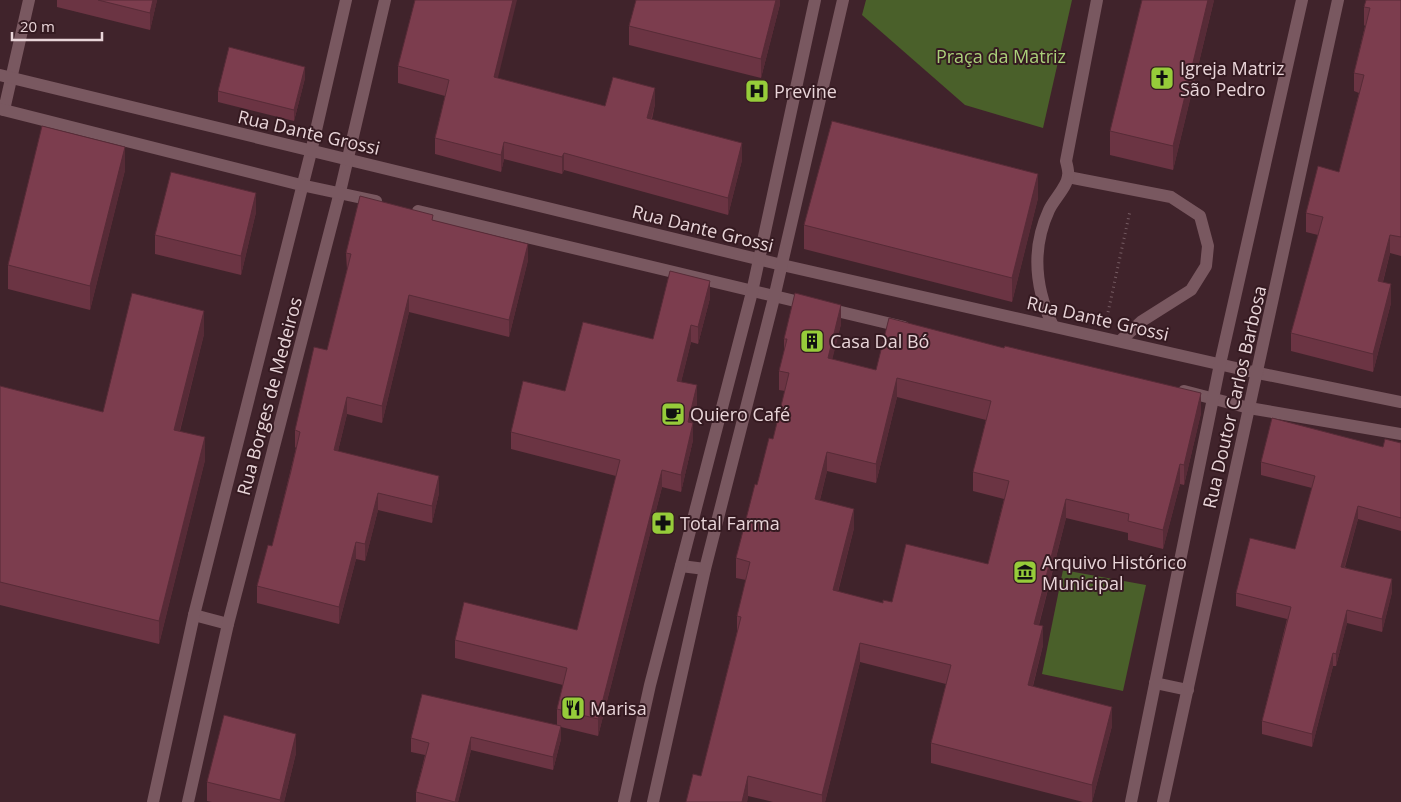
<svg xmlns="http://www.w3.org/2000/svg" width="1401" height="802" font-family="'Open Sans',sans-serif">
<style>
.green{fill:#4a602a}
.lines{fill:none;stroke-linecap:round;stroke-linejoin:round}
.path{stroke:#755b62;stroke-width:3;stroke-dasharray:1 4;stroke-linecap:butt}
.lane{stroke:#795860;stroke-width:12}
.street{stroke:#795860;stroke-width:12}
.secondary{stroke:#795860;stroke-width:12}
.wall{fill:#6b3443;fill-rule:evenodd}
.shaded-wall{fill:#572b37}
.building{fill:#7c3d4e;stroke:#572b37;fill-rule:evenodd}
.labels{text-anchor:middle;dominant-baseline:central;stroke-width:4;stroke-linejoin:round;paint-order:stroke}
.park-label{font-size:18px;fill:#abd07a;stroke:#351a21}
.poi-label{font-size:18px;fill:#e9d5d9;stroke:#351a21;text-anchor:start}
.street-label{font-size:18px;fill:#e9d5d9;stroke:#351a21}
</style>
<rect width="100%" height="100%" fill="#40232b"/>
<g class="green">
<polygon points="866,0 1072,0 1043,128 965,105 862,15"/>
<polygon points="1063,570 1146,585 1123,691 1042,674"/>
</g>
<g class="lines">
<polyline class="path" points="1107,317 1130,211"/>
<g class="lane">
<polyline points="1068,177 1171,197 1200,216 1208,246 1206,266 1191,290 1142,321 1120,341"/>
<path d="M1053,326C1035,288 1031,249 1049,210C1054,199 1067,187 1068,176C1069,172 1067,165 1066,161L1097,0"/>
</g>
<g class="street">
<polyline points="4,110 29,0"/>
<polyline points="1258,373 1401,402"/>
<polyline points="1249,408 1401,434"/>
<polyline points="194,615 228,624"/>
<polyline points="153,802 194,615 311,152 346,0"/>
<polyline points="188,802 228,624 340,192 385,0"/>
</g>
<g class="secondary">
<polyline points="0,75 782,265 1258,373"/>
<polyline points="0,109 301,185 376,201"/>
<polyline points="418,211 904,327"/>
<polyline points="1184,391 1249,408"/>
<polyline points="681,566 705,569"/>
<polyline points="1155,683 1188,690"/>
<polyline points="624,802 650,685 752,292 815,0"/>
<polyline points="653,802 705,569 774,298 843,0"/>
<polyline points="1131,802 1220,364 1302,0"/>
<polyline points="1163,802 1338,0"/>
</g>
</g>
<g class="wall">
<polygon points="57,0 157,0 150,30 57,7"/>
<polygon points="780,0 780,4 761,78 629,45 629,26"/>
<polygon points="1214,0 1173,170 1110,155 1110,131"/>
<polygon points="1401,0 1401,256 1390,253 1383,282 1391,303 1373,372 1291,351 1291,333 1318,235 1306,232 1306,213 1339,172 1359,93 1354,91 1354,73 1365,26 1364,25 1364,7"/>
<polygon points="398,66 498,78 605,106 655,104 652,119 742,160 728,215 564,170 562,174 504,159 501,172 435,154 435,138 445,96 398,83"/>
<polygon points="305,78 294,121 218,102 218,91"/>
<polygon points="125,170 90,310 8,289 8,265"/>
<polygon points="1038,198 1012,302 804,249 804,225"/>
<polygon points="256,212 241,275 155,254 155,235"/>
<polygon points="433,220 528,260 509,337 409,312 382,423 347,414 338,451 439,493 432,523 378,510 365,561 356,559 339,624 257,603 257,586 272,546 296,448 295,447 295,430 327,350 347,270 346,253"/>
<polygon points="710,298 698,344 691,342 681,382 697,403 692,423 693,440 681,492 662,487 598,736 561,727 561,739 553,770 471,750 458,802 416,802 416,792 425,755 411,752 411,738 557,725 557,709 563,685 455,658 455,640 577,630 616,476 511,449 511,432 565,391 653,339"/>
<path d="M841,324L832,359L876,370L1201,413L1184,485L1180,484L1163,549L1128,540V533L1066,518L1039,625L1043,645L1033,686L1112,726L1092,802H1083L931,763V743L946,684L860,662L825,802H773L748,796L747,802H686L701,776L737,632V616L746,580L736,578V558L757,485L773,439L785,391L779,390V371L784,353V339ZM897,397L986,420L973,472V491L1004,499L988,564L892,602L883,603L838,592L854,528L820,500L827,471L876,483Z"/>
<polygon points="204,334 180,431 205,460 159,644 0,605 0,386 103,412"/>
<polygon points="1401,443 1401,531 1358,519 1345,567 1392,592 1382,632 1347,623 1336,666 1333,666 1312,747 1262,734 1262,721 1287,619 1236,606 1236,593 1295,549 1312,488 1261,475 1261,462 1383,447"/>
<polygon points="296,753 284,802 212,802 207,801 207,782"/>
</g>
<g class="shaded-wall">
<polygon points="153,0 157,0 150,30 150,13"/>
<polygon points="513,0 517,0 494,94 494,77"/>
<polygon points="776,0 780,0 780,4 761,78 761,59"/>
<polygon points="1208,0 1214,0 1173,170 1173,146"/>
<polygon points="305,67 305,78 294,121 294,110"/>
<polygon points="655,88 655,104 647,135 647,118"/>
<polygon points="504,142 504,159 501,172 501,155"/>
<polygon points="742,143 742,160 728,215 728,198"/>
<polygon points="125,147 125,170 90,310 90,286"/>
<polygon points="564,153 564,170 562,174 562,157"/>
<polygon points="1038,174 1038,198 1012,302 1012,278"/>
<polygon points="256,193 256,212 241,275 241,256"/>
<polygon points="1390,235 1390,253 1378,300 1378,281"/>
<polygon points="528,244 528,260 509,337 509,320"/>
<polygon points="710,281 710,298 698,344 698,327"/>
<polygon points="1391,284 1391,303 1373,372 1373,354"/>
<polygon points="409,295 409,312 382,423 382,406"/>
<polygon points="841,305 841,324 828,377 828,358"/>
<polygon points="204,311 204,334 174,453 174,430"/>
<polygon points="691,325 691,342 677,398 677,381"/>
<polygon points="897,378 897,397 876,483 876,464"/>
<polygon points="697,385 697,403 688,439 688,422"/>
<polygon points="1201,393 1201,413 1184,485 1184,465"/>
<polygon points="347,397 347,414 334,467 334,450"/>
<polygon points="693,423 693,440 681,492 681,475"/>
<polygon points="205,437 205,460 159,644 159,621"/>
<polygon points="827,452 827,471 815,519 815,499"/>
<polygon points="1180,464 1180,484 1163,549 1163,530"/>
<polygon points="662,470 662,487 598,736 598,719"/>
<polygon points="439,476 439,493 432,523 432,506"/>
<polygon points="378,493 378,510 365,561 365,544"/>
<polygon points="1066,499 1066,518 1034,643 1034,624"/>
<polygon points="1358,506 1358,519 1341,579 1341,567"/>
<polygon points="854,509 854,528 833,610 833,590"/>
<polygon points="356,542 356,559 339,624 339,607"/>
<polygon points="1392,579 1392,592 1382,632 1382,619"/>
<polygon points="1347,610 1347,623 1336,666 1336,654"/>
<polygon points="1043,626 1043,645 1028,704 1028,685"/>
<polygon points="860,643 860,662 825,802 822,802 822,795"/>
<polygon points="1333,653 1333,666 1312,747 1312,734"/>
<polygon points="1112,707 1112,726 1092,802 1092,785"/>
<polygon points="561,726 561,739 553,770 553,757"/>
<polygon points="296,734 296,753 284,802 280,802"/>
<polygon points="471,737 471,750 458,802 455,802"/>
<polygon points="748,776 748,796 747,802 742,802"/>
</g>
<g class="building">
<polygon points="98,0 153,0 150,13"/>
<polygon points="415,0 513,0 494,77 605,106 613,77 655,88 647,118 742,143 728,198 564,153 562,157 504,142 501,155 435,138 449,80 398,66"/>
<polygon points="636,0 776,0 761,59 629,26"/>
<polygon points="1142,0 1208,0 1173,146 1110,131"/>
<polygon points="1366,0 1401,0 1401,237 1390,235 1378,281 1391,284 1373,354 1291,333 1323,217 1306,213 1318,166 1339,172 1364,75 1354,73 1370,8 1364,7"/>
<polygon points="229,47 305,67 294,110 218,91"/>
<polygon points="832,121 1038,174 1012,278 804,225"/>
<polygon points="42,126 125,147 90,286 8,265"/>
<polygon points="171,172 256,193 241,256 155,235"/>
<polygon points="360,196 433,215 432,220 528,244 509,320 409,295 382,406 347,397 334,450 439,476 432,506 378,493 365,544 356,542 339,607 257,586 268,545 272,546 291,471 300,432 295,430 314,347 327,350 351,254 346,253"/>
<polygon points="670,271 710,281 698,327 691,325 677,381 697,385 688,422 693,423 681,475 662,470 598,719 557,709 567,668 455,640 464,602 577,630 620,460 511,432 523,381 565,391 583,322 653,339"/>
<polygon points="132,293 204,311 174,430 205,437 159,621 0,582 0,386 103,412"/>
<path d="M795,293L841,305L828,358L876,370L889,318L1004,348L1005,346L1201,393L1184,465L1180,464L1163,530L1128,521L1129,514L1066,499L1034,624L1043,626L1028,685L1112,707L1092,785L931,743L951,665L860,643L822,795L748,776L742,802H686L693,774L701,776L741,617L737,616L750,562L736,558L755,484L757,485L769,438L773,439L789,373L779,371L787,339H784ZM897,378L991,401L973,472L1009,481L988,564L906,544L892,602L883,600V603L833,590L854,509L815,499L827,452L876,464Z"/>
<polygon points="1272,418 1383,447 1385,439 1401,443 1401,518 1358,506 1341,567 1392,579 1382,619 1347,610 1336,654 1333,653 1312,734 1262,721 1291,607 1236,593 1250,538 1295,549 1315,476 1261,462"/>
<polygon points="422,694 561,726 553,757 471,737 455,802 416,792 429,743 411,738"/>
<polygon points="224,715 296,734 280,800 207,782"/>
</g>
<defs>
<g id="church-square" transform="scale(1.25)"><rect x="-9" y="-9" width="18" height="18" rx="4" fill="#96cc3a" stroke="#351a21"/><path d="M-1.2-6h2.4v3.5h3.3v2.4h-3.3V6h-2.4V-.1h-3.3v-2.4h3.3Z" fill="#111"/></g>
<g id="hospital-square" transform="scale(1.25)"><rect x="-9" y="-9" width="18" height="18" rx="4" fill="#96cc3a" stroke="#351a21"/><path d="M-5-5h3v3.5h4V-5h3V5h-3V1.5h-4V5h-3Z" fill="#111"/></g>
<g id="building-square" transform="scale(1.25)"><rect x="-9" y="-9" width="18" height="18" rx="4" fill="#96cc3a" stroke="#351a21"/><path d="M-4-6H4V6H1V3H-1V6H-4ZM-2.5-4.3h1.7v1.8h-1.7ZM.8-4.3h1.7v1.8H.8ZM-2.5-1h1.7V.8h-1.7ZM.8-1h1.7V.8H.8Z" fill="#111"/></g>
<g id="cafe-square" transform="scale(1.25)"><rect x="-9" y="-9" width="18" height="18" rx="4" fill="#96cc3a" stroke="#351a21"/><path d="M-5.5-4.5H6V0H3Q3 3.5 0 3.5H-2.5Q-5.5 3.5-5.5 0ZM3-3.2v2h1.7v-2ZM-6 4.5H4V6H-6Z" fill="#111"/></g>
<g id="pharmacy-square" transform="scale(1.25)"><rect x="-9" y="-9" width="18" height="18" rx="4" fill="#96cc3a" stroke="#351a21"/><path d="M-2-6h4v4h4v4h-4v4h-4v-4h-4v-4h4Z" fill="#111"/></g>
<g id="museum-square" transform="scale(1.25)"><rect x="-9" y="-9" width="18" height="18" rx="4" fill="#96cc3a" stroke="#351a21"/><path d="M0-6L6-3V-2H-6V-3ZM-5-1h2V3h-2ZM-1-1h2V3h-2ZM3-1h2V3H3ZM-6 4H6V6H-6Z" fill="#111"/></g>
<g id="restaurant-square" transform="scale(1.25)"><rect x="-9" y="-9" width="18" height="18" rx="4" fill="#96cc3a" stroke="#351a21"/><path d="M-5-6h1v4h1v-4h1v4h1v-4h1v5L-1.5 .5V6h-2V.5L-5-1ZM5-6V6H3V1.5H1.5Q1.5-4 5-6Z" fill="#111"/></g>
</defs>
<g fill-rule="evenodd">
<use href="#church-square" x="1162" y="78"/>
<use href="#hospital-square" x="757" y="91"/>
<use href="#building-square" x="812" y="341"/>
<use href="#cafe-square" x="673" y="414"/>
<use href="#pharmacy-square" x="663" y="523"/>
<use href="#museum-square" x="1025" y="572"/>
<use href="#restaurant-square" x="573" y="708"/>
</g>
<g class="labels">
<g class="park-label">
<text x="1001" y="56">Praça da Matriz</text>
</g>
<g class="poi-label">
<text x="1180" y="68">Igreja Matriz<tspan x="1180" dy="21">São Pedro</tspan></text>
<text x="774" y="91">Previne</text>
<text x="830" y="341">Casa Dal Bó</text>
<text x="690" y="414">Quiero Café</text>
<text x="680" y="523">Total Farma</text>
<text x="1042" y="562">Arquivo Histórico<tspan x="1042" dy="21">Municipal</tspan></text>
<text x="590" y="708">Marisa</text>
</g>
<g class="street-label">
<text transform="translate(309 132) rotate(13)">Rua Dante Grossi</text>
<text transform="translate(703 228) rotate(14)">Rua Dante Grossi</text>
<text transform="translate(1098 318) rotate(13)">Rua Dante Grossi</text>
<text transform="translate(269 396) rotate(-75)">Rua Borges de Medeiros</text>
<text transform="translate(1234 397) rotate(-77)">Rua Doutor Carlos Barbosa</text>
</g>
</g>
<path d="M12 32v8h90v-8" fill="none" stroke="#e9d5d9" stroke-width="2.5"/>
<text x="20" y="32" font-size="15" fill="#e9d5d9" stroke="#351a21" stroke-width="4" paint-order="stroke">20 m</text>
</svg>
